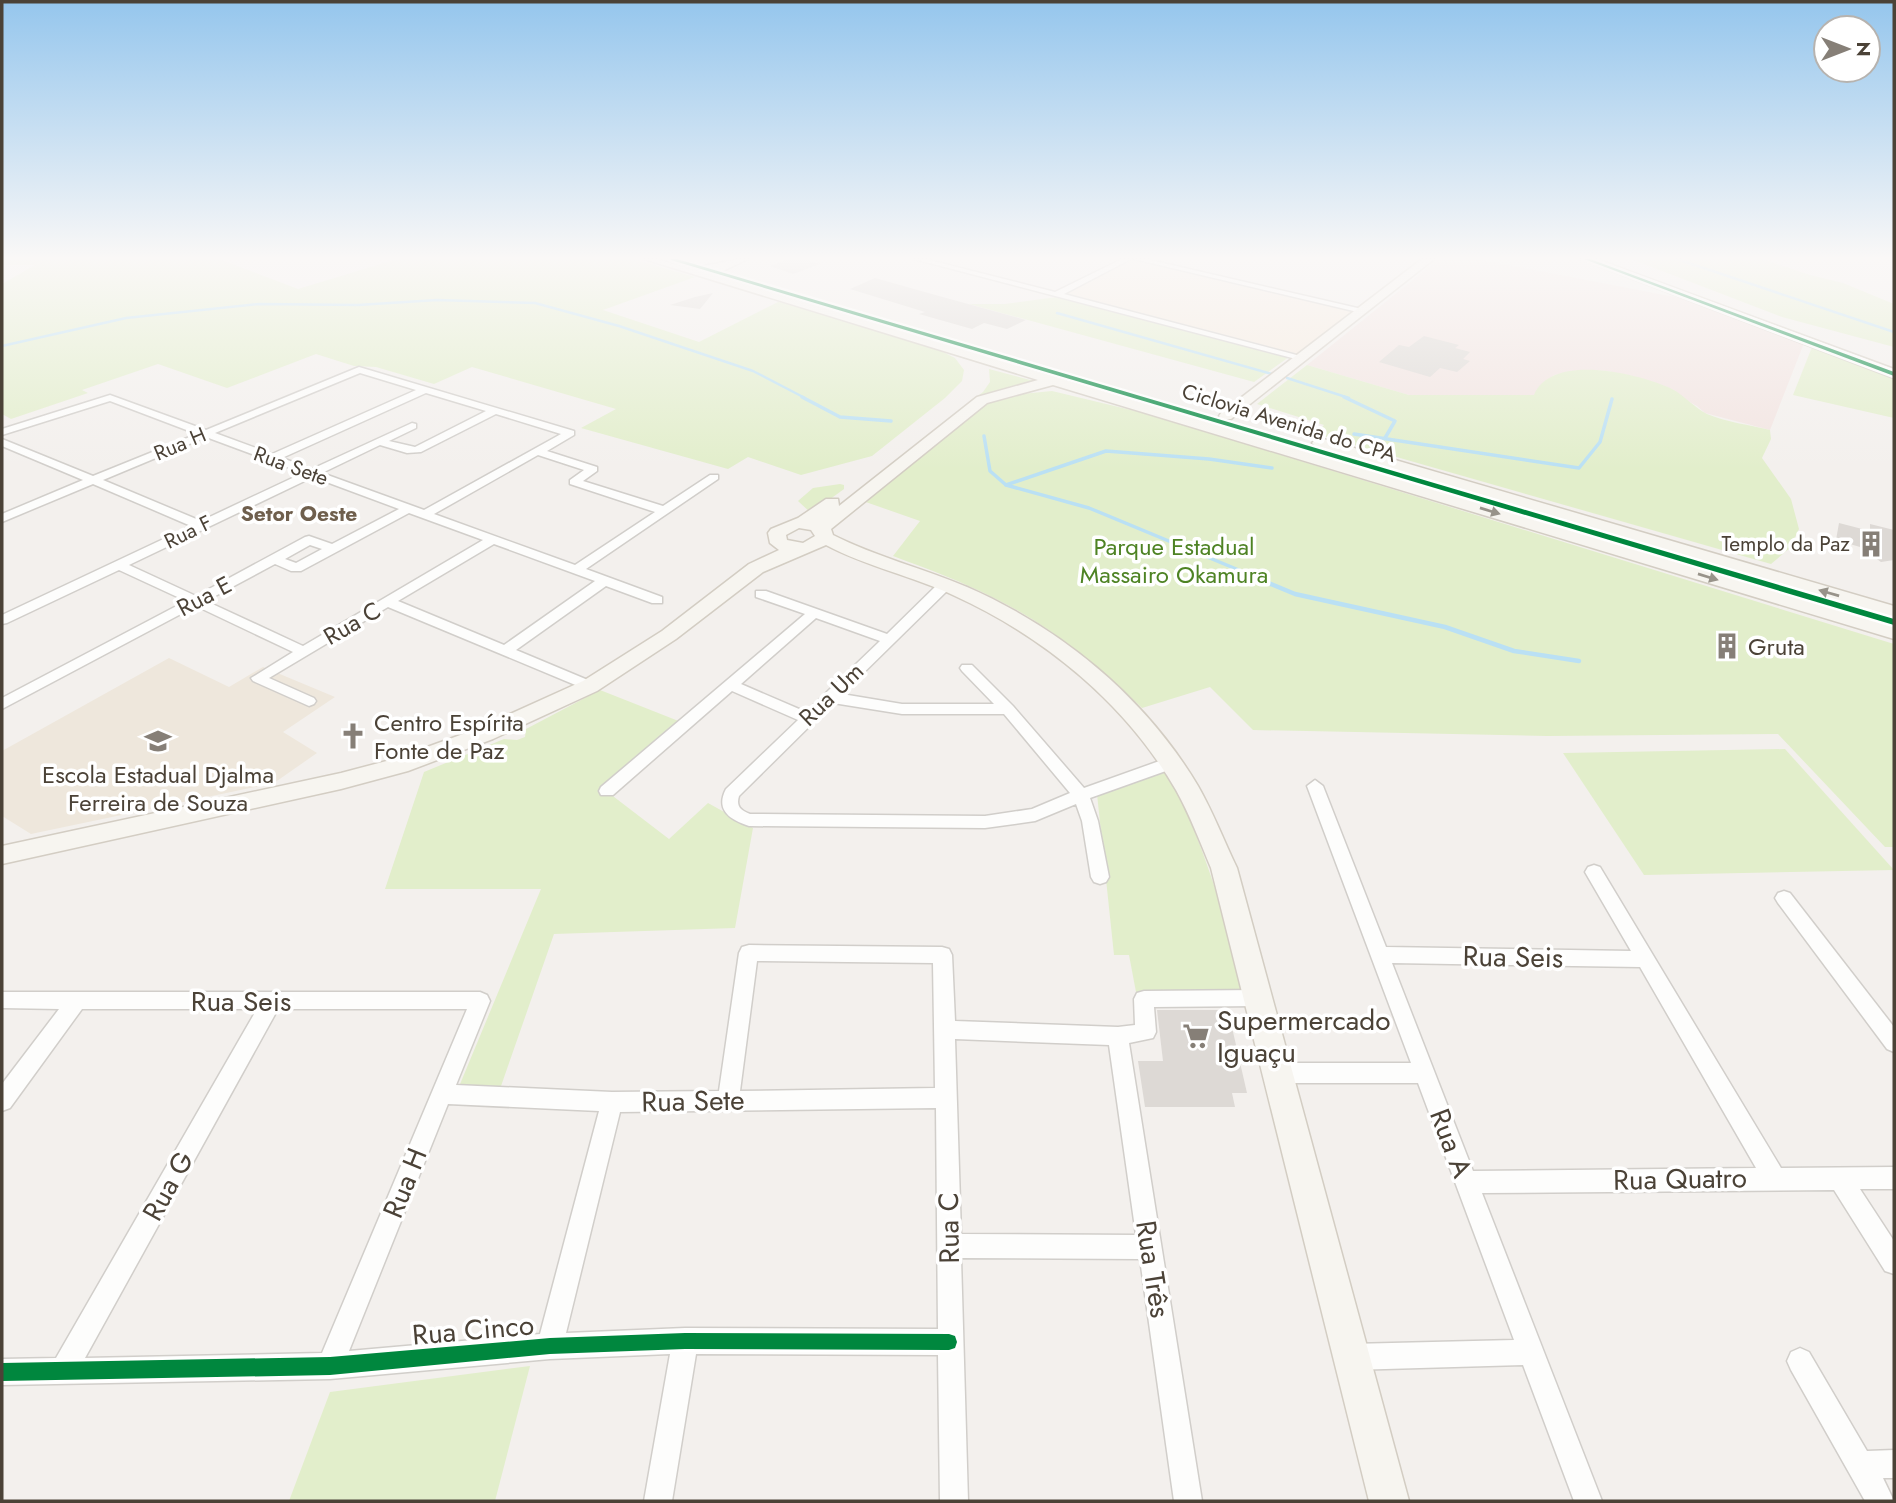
<svg xmlns="http://www.w3.org/2000/svg" width="1896" height="1503" font-family="Jost,sans-serif">
<style>
.commercial{fill:#f6ebdf}
.education{fill:#eee7dc}
.medical{fill:#f2e4e1}
.green{fill:#e2eecb}
.lines{fill:none;stroke-linecap:round;stroke-linejoin:round}
.stream-far2{stroke:#bae0f4;stroke-width:2.5}
.stream-far1{stroke:#bae0f4;stroke-width:3.5}
.stream{stroke:#bae0f4;stroke-width:4.5}
.building{fill:#ddd9d5}
.street-casing{stroke:#d1ceca;stroke-width:3}
.secondary-casing{stroke:#d3cdc3;stroke-width:3}
.street{fill:#fdfdfc;fill-rule:evenodd}
.secondary{fill:#f7f5f0;fill-rule:evenodd}
.cycleway-casing{stroke:#fff;stroke-width:5}
.cycleway{fill:#00873e;fill-rule:evenodd}
.oneway{fill:#98938a}
.labels{text-anchor:middle;dominant-baseline:central;stroke-width:7;stroke-linejoin:round;paint-order:stroke}
.far-street-label{font-size:21px;fill:#4b4237;stroke:#fff}
.far-neighbourhood-label{font-size:21px;font-weight:bold;fill:#6f5f4d;stroke:#fff}
.far-poi-label{font-size:21px;fill:#4b4237;stroke:#fff;text-anchor:end}
.park-label{font-size:24px;fill:#4e8324;stroke:#fff}
.street-label{font-size:24px;fill:#4b4237;stroke:#fff}
.poi-label{font-size:24px;fill:#4b4237;stroke:#fff;text-anchor:start}
.near-street-label{font-size:28px;fill:#4b4237;stroke:#fff}
.near-poi-label{font-size:28px;fill:#4b4237;stroke:#fff;text-anchor:start}
</style>
<rect width="100%" height="100%" fill="#f3f0ed"/>
<polygon class="commercial" points="1132,259 1136,259 1355,310 1298,354 1066,293"/>
<polygon class="education" points="169,658 229,687 263,667 335,697 283,732 317,753 274,783 31,834 2,816 2,751"/>
<polygon class="medical" points="1439,259 1477,259 1685,299 1804,343 1770,430 1705,413 1697,406 1654,382 1608,371 1585,370 1554,375 1535,395 1409,395 1307,365"/>
<g class="green">
<polygon points="2,259 219,259 298,289 397,259 633,259 695,277 603,310 699,342 780,301 939,350 955,358 964,370 962,381 945,398 872,456 801,475 748,457 728,469 581,428 616,409 472,367 434,384 376,367 354,366 316,354 227,388 158,364 82,390 88,393 11,419 2,414 2,284 35,265 2,265"/>
<polygon points="1631,259 1762,259 1810,275 1843,283 1894,304 1894,347 1782,317"/>
<polygon points="719,269 983,347 974,352 706,271"/>
<polygon points="1057,297 1073,301 1289,357 1254,382 969,304 1005,304"/>
<polygon points="1812,347 1894,379 1894,418 1793,395"/>
<polygon points="990,350 1055,369 1054,376 978,353"/>
<path d="M1307,365L1409,395H1534C1552,352 1640,374 1672,389C1685,396 1695,408 1707,414C1726,422 1750,425 1770,430L1771,439L1762,458L1791,499L1799,529L1790,548L1771,564L1316,434L1324,425L1257,404Z"/>
<polygon points="989,369 1038,382 1008,389 918,442 983,392 990,382"/>
<polygon points="1067,372 1894,619 1894,628 1061,378"/>
<path d="M1052,391L1152,415L1894,644V847H1885L1778,734L1547,736L1253,730L1210,687L1142,708C1098,666 1051,626 996,599C963,582 928,569 893,556L920,521L860,500L975,411L1000,396Z"/>
<polygon points="840,484 844,485 844,489 811,513 798,501 813,488"/>
<polygon points="600,690 681,722 605,790 669,839 708,803 753,828 735,928 554,934 500,1089 458,1089 541,889 385,889 424,772 504,739 517,740 525,737 526,729"/>
<polygon points="1785,749 1894,870 1644,875 1563,753"/>
<path d="M1169,771C1202,843 1227,916 1243,993L1136,992L1129,955H1114L1097,794Z"/>
<polygon points="530,1366 495,1501 289,1501 330,1392"/>
</g>
<g class="lines">
<g class="stream-far2">
<polyline points="1677,259 1894,332"/>
<polyline points="1057,313 1272,374"/>
<polyline points="2,346 126,318 259,304 358,305 437,300 535,303 619,326 753,371 805,398"/>
<polyline points="1287,378 1349,398"/>
</g>
<g class="stream-far1">
<polyline points="802,397 840,417 891,421"/>
<polyline points="1344,397 1395,421 1385,438"/>
<polyline points="1354,434 1579,468 1600,442 1612,399"/>
<polyline points="984,436 990,471 1006,485 1106,451 1209,459 1272,468"/>
<polyline points="1006,485 1089,508 1258,578"/>
</g>
<polyline class="stream" points="1254,577 1295,594 1445,627 1514,651 1579,661"/>
</g>
<g class="building">
<polygon points="788,259 801,259 820,264 793,274 770,266"/>
<polygon points="875,278 939,296 1026,320 1007,329 984,323 972,329 919,314 925,312 850,289"/>
<polygon points="713,293 700,309 670,305 695,297"/>
<polygon points="1424,336 1459,345 1455,348 1470,352 1463,359 1470,361 1457,372 1440,368 1430,377 1379,362 1399,345 1409,347"/>
<polygon points="1839,523 1870,531 1870,524 1894,530 1894,560 1881,562 1860,547 1836,540"/>
<polygon points="1157,1010 1228,1010 1247,1093 1232,1093 1235,1107 1145,1107 1138,1061 1163,1061"/>
</g>
<g class="lines">
<g class="street-casing">
<g id="street">
<polygon points="914,259 925,259 1055,292 1122,259 1131,259 1064,294 1308,358 1300,360"/>
<polygon points="1134,259 1146,259 1366,310 1362,313"/>
<path d="M359,367L574,431V435L547,451L597,467V471L583,481L663,506L710,475H718V479L586,569L662,597V603H652L606,586L516,650L595,683L597,686L595,689H585L388,607L269,678L314,698L316,701L314,704L309,706L253,681L251,678L293,652L196,606L2,709V698L186,601L119,570L7,623L2,624V615L191,526L93,484L2,522V514L83,480L2,446V439L93,476L197,434L110,401L2,435V429L110,395L206,430ZM360,373L416,390L272,454L215,433ZM426,393L486,411L415,447L389,441L416,428V424L412,423L312,469L282,458ZM496,414L561,434L424,510L322,473L380,445L407,453L421,452ZM206,437L303,473L201,521L103,480ZM538,455L584,470L570,480V484L655,512L575,565L434,514ZM313,477L399,509L332,544L309,536L305,537L196,596L129,565ZM409,513L483,540L303,646L206,601L275,564L291,571H301ZM494,544L595,581L504,645L398,601ZM310,545L322,549L296,563L285,559Z"/>
<path d="M945,581L952,585L950,588L842,694L902,704H994L962,671L960,668L962,665H972L1013,706L1084,788L1165,759H1177L1179,763L1177,767L1090,798L1098,821L1109,877L1106,882L1100,884L1094,882L1091,877L1082,821L1076,804L1035,821L985,828L749,826C730,820 715,810 726,789L798,720L732,691L613,795H601L599,791L601,787L805,614L756,597V591H766L887,634L940,582ZM816,618L880,641L806,712L741,684ZM833,703L902,714H1004L1070,793L1032,809L985,816L750,814C740,810 736,806 739,796Z"/>
<path d="M1315,780L1323,786L1386,947L1631,951L1585,872L1588,867L1594,865L1600,867L1781,1168L1894,1167V1189H1860L1894,1241V1274L1885,1271L1834,1190L1482,1193L1602,1501H1574L1523,1365L1351,1370L1342,1366L1338,1357L1342,1348L1351,1344L1514,1340L1418,1083H1278L1271,1080L1268,1073L1271,1066L1278,1063H1411L1307,786ZM1392,963L1640,967L1756,1168L1473,1171Z"/>
<polygon points="1784,891 1790,893 1894,1027 1894,1052 1887,1049 1778,903 1775,898 1778,893"/>
<path d="M749,945L942,947L949,949L952,955L955,1021L1118,1027L1135,1025L1134,999L1137,993L1144,991L1258,990L1265,992L1268,998L1265,1004L1258,1006L1154,1007L1156,1032L1153,1038L1129,1043L1202,1501H1174L1140,1259L961,1258L968,1501H940L938,1355L696,1354L672,1501H644L670,1354L550,1359L330,1379L2,1385V1359L56,1358L257,1009H82L10,1108L2,1111V1084L59,1009L2,1008V992H480L487,995L490,1001L456,1085L612,1092L719,1091L739,953L742,947ZM757,961L933,963L935,1088L740,1091ZM278,1009H467L322,1353L85,1358ZM955,1039L1109,1045L1136,1235L961,1234ZM448,1104L599,1111L540,1334L349,1351ZM936,1108L938,1329L685,1328L566,1333L620,1112Z"/>
<polygon points="1800,1348 1809,1352 1867,1451 1894,1450 1894,1478 1883,1478 1894,1501 1865,1501 1791,1370 1787,1361 1791,1352"/>
</g>
</g>
<g class="secondary-casing">
<g id="secondary">
<path d="M644,259C662,257 677,268 693,267C712,266 729,259 748,259L725,270L707,273L1894,627V639L1053,385L987,403L831,529L833,535C876,557 923,568 967,587C1061,628 1145,697 1198,786C1213,812 1224,841 1237,868L1409,1501H1369L1211,868C1200,842 1190,815 1176,790C1126,704 1045,637 955,596C913,576 867,567 826,545L763,572L676,639L597,691L493,739L408,771L341,789L2,864V846L341,773L394,759L477,729L583,681L662,631L749,564L779,550L770,543L768,533L771,529L798,518L826,499H838L839,506L977,397L1038,380ZM799,528L811,530L815,536L803,543L787,540L786,535Z"/>
<polygon points="1422,259 1434,259 1231,419 1221,419 1219,416 1221,413"/>
<polygon points="1581,259 1596,259 1894,369 1894,378"/>
<polygon points="1320,438 1894,606 1894,618 1315,446 1312,443 1315,440"/>
</g>
</g>
<use href="#street" class="street"/>
<use href="#secondary" class="secondary"/>
<g class="cycleway-casing">
<g id="cycleway">
<polygon points="671,259 677,259 1894,619 1894,625 671,260"/>
<polygon points="1584,259 1590,259 1894,372 1894,376"/>
<polygon points="685,1333 949,1334 955,1336 957,1342 955,1348 949,1350 685,1349 550,1354 330,1375 2,1381 2,1363 330,1357 550,1338"/>
</g>
</g>
<use href="#cycleway" class="cycleway"/>
</g>
<defs><path id="oneway-solid" d="M-6-.8H1V-3.2L6.5 0L1 3.2V.8H-6Z" transform="scale(1.75)"/></defs>
<g class="oneway">
<use href="#oneway-solid" transform="translate(1490 511) rotate(17)"/>
<use href="#oneway-solid" transform="translate(1708 577) rotate(17)"/>
<use href="#oneway-solid" transform="translate(1829 593) rotate(-164)"/>
</g>
<linearGradient id="sky" x2="0" y2="1"><stop stop-color="#95c6ed"/><stop offset="0.55" stop-color="#faf8f7"/><stop offset="1" stop-color="#faf8f7" stop-opacity="0"/></linearGradient>
<rect width="1896" height="469" fill="url(#sky)"/>
<defs>
<g id="building-bare" transform="scale(2.1)"><path d="M-4-6H4V6H1V3H-1V6H-4ZM-2.5-4.3h1.7v1.8h-1.7ZM.8-4.3h1.7v1.8H.8ZM-2.5-1h1.7V.8h-1.7ZM.8-1h1.7V.8H.8Z" fill="#867f77" stroke="#fff" stroke-width="2.5" paint-order="stroke"/></g>
<g id="church-bare" transform="scale(2.1)"><path d="M-1.2-6h2.4v3.5h3.3v2.4h-3.3V6h-2.4V-.1h-3.3v-2.4h3.3Z" fill="#867f77" stroke="#fff" stroke-width="2.5" paint-order="stroke"/></g>
<g id="school-bare" transform="scale(2.1)"><path d="M0-5L7-2L0 1L-7-2ZM-4 1L0 2.5L4 1V4Q0 6-4 4Z" fill="#867f77" stroke="#fff" stroke-width="2.5" paint-order="stroke"/></g>
<g id="supermarket-bare" transform="scale(2.1)"><path d="M-6-5.5h2.5l.6 2H6L4.5 2H-2.5L-4.4-4H-6ZM-1.5 3.2a1.3 1.3 0 1 0 .1 0ZM3 3.2a1.3 1.3 0 1 0 .1 0Z" fill="#867f77" stroke="#fff" stroke-width="2.5" paint-order="stroke"/></g>
</defs>
<g fill-rule="evenodd">
<use href="#building-bare" x="1871" y="544"/>
<use href="#building-bare" x="1727" y="646"/>
<use href="#church-bare" x="353" y="736"/>
<use href="#school-bare" x="158" y="741"/>
<use href="#supermarket-bare" x="1196" y="1036"/>
</g>
<g class="labels">
<g class="far-street-label">
<text transform="translate(1289 423) rotate(17)">Ciclovia Avenida do CPA</text>
<text transform="translate(180 444) rotate(-23)">Rua H</text>
<text transform="translate(291 466) rotate(20)">Rua Sete</text>
<text transform="translate(188 532) rotate(-26)">Rua F</text>
</g>
<g class="far-neighbourhood-label">
<text x="299" y="514">Setor Oeste</text>
</g>
<g class="far-poi-label">
<text x="1850" y="544">Templo da Paz</text>
</g>
<g class="park-label">
<text x="1174" y="546">Parque Estadual<tspan x="1174" dy="28">Massairo Okamura</tspan></text>
</g>
<g class="street-label">
<text transform="translate(204 596) rotate(-28)">Rua E</text>
<text transform="translate(352 623) rotate(-30)">Rua C</text>
<text transform="translate(831 694) rotate(-44)">Rua Um</text>
</g>
<g class="poi-label">
<text x="1748" y="646">Gruta</text>
<text x="374" y="722">Centro Espírita<tspan x="374" dy="28">Fonte de Paz</tspan></text>
<text x="158" y="774" text-anchor="middle">Escola Estadual Djalma<tspan x="158" dy="28">Ferreira de Souza</tspan></text>
</g>
<g class="near-street-label">
<text transform="translate(1513 957) rotate(1)">Rua Seis</text>
<text x="241" y="1001">Rua Seis</text>
<text transform="translate(693 1101) rotate(-1)">Rua Sete</text>
<text transform="translate(1451 1143) rotate(69)">Rua A</text>
<text transform="translate(1680 1179) rotate(-1)">Rua Quatro</text>
<text transform="translate(405 1183) rotate(-68)">Rua H</text>
<text transform="translate(168 1186) rotate(-61)">Rua G</text>
<text transform="translate(949 1228) rotate(-91)">Rua C</text>
<text transform="translate(1153 1269) rotate(81)">Rua Três</text>
<text transform="translate(473 1330) rotate(-5)">Rua Cinco</text>
</g>
<g class="near-poi-label">
<text x="1217" y="1020">Supermercado<tspan x="1217" dy="32">Iguaçu</tspan></text>
</g>
</g>
<rect width="1896" height="1503" fill="none" stroke="#4b4237" stroke-width="7"/>
<g transform="translate(1847 49) rotate(90)"><circle r="33" fill="#ffffff" stroke="#b7b3af" stroke-width="2"/>
<path d="M0-5L12 26L0 18L-12 26Z" fill="#867f77"/>
<text y="-10" font-size="19" font-weight="bold" text-anchor="middle" fill="#4b4237">N</text>
</g>
</svg>
